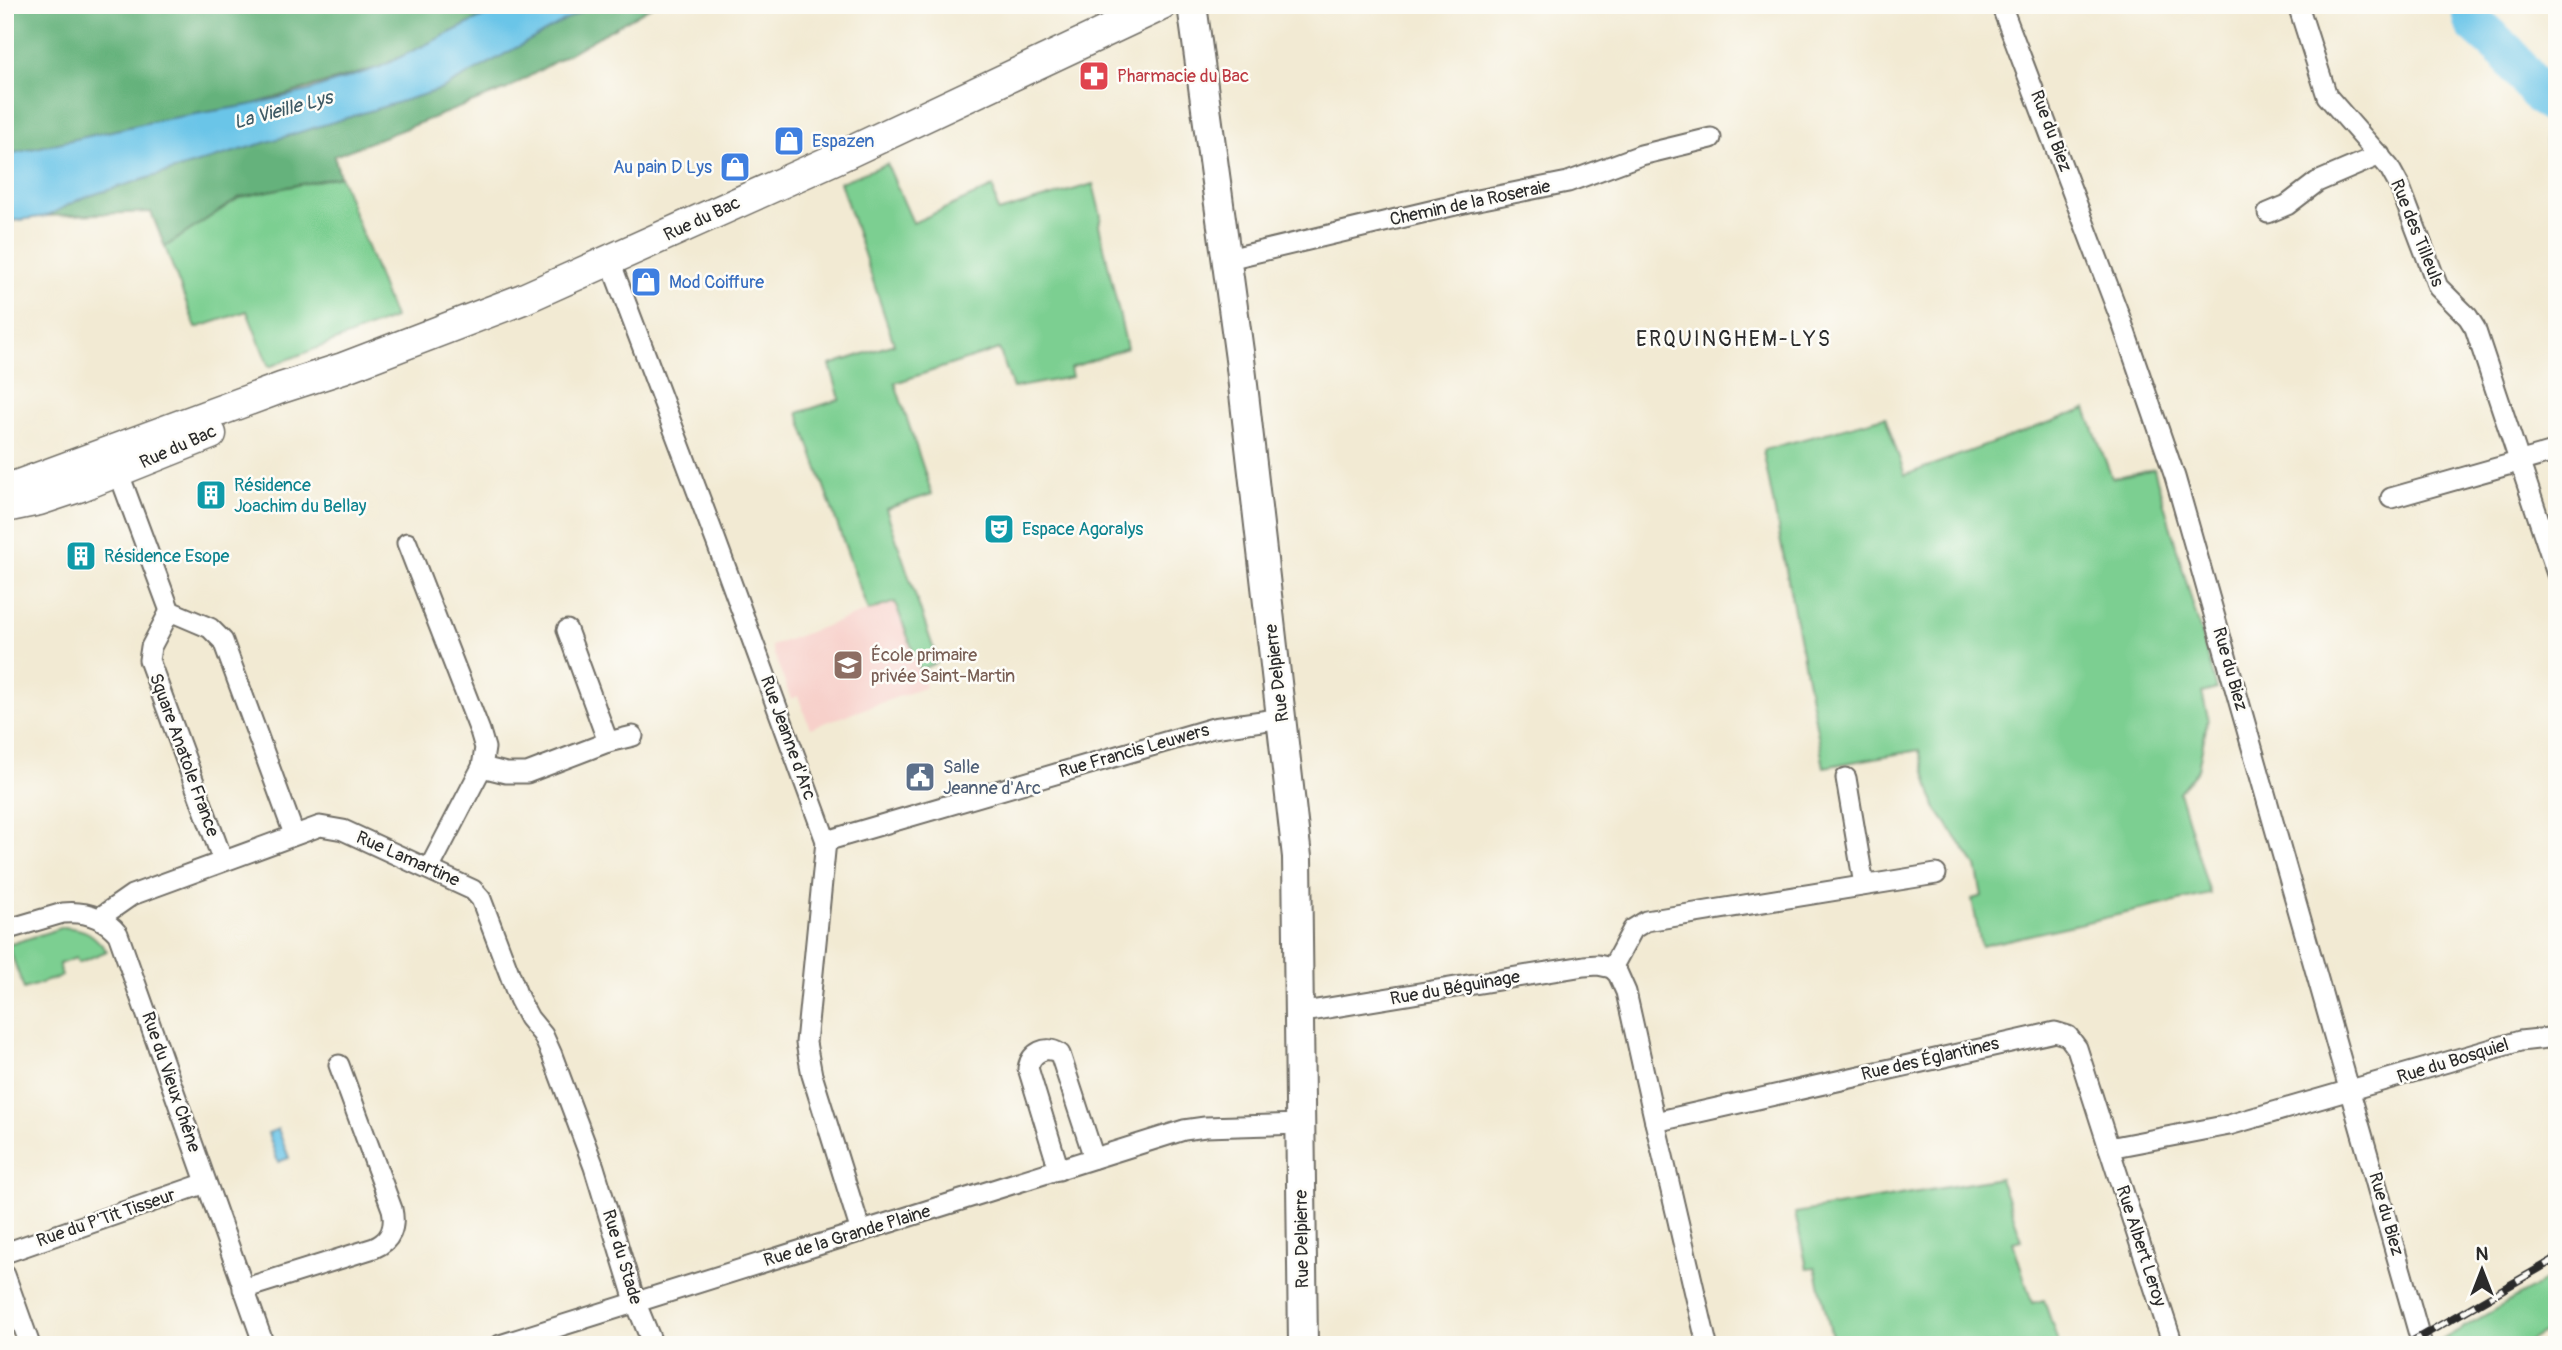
<svg xmlns="http://www.w3.org/2000/svg" width="2562" height="1350" font-family="Pangolin,sans-serif">
<style>
.built{fill:#f7d0ca}
.green{fill:#7ccf91;stroke:#547d5e;stroke-width:2}
.forest{fill:#65b27b;stroke:#486e53;stroke-width:2}
.water{fill:#6bc5e8;stroke:#4b788a;stroke-width:2}
.lines{fill:none;stroke-linecap:round;stroke-linejoin:round}
.river{stroke:#6bc5e8;stroke-width:40}
.street-casing{stroke:#716e66;stroke-width:23}
.secondary-casing{stroke:#716e66;stroke-width:32}
.primary-casing{stroke:#716e66;stroke-width:33}
.street{stroke:#fff;stroke-width:19}
.secondary{stroke:#fff;stroke-width:28}
.primary{stroke:#fff;stroke-width:30}
.rail-casing{stroke:#2b2b2b;stroke-width:8}
.rail{stroke:#fdfcf7;stroke-width:5;stroke-dasharray:16;stroke-linecap:butt}
.labels{text-anchor:middle;dominant-baseline:central;stroke-width:5;stroke-linejoin:round;paint-order:stroke}
.health-label{font-size:18px;fill:#be3a42;stroke:#fdfcf7;text-anchor:start}
.street-label{font-size:18px;fill:#2b2b2b;stroke:#fdfcf7}
.shop-label{font-size:18px;fill:#366cbe;stroke:#fdfcf7;text-anchor:start}
.culture-label{font-size:18px;fill:#0d838f;stroke:#fdfcf7;text-anchor:start}
.education-label{font-size:18px;fill:#785e54;stroke:#fdfcf7;text-anchor:start}
.service-label{font-size:18px;fill:#4e5e75;stroke:#fdfcf7;text-anchor:start}
.water-label{font-size:19px;font-style:italic;fill:#3e5964;stroke:#fdfcf7}
.quarter-label{font-size:21px;letter-spacing:2px;fill:#2b2b2b;stroke:#fdfcf7}
</style>
<rect width="100%" height="100%" fill="#fdfcf7"/>
<filter id="ink" filterUnits="userSpaceOnUse"><feTurbulence type="fractalNoise" baseFrequency=".0143" numOctaves="2"/><feDisplacementMap in="SourceGraphic" scale="14" xChannelSelector="R" yChannelSelector="G"/><feConvolveMatrix kernelMatrix="1 2 1 2 8 2 1 2 1" color-interpolation-filters="sRGB"/></filter>
<filter id="wash" filterUnits="userSpaceOnUse"><feTurbulence type="fractalNoise" baseFrequency=".00686" numOctaves="4" result="noise"/><feDisplacementMap in="SourceGraphic" scale="28" xChannelSelector="R" yChannelSelector="G"/><feGaussianBlur stdDeviation="1.57" result="paint"/><feColorMatrix in="noise" values="0 0 0 0 0 0 0 0 0 0 0 0 0 0 0 0 0 1.4 0 .05"/><feComposite in="paint" operator="in"/></filter>
<g filter="url(#wash)">
<rect width="100%" height="100%" fill="#f2ead3"/>
<polygon class="built" points="895,601 926,687 810,728 798,696 791,699 771,646"/>
<g class="green">
<polygon points="2557,117 2557,210 2549,184 2545,132"/>
<polygon points="887,164 913,223 993,187 998,212 1093,184 1101,216 1099,225 1127,348 1070,368 1072,377 1013,388 999,349 895,383 932,494 886,509 938,662 920,670 895,602 868,611 798,413 840,399 830,365 894,344 840,182"/>
<polygon points="340,176 394,318 269,367 247,311 196,328 165,247 240,197"/>
<polygon points="2086,409 2112,478 2154,469 2217,689 2202,693 2208,718 2198,769 2179,792 2210,894 1981,946 1972,899 1982,896 1976,866 1935,807 1919,750 1824,767 1763,450 1885,417 1905,475"/>
<path d="M64,927C87,929 92,933 107,951L78,963L76,958L59,964L62,976L24,989L8,945Z"/>
<polygon points="2000,1178 2022,1240 2013,1242 2032,1303 2044,1300 2059,1345 1834,1345 1815,1267 1807,1268 1795,1213"/>
<polygon points="2557,1274 2557,1325 2523,1345 2433,1345"/>
</g>
<g class="forest">
<polygon points="5,5 507,5 380,67 250,105 160,120 5,155"/>
<polygon points="593,5 654,5 507,89 334,156 340,176 240,197 165,247 151,212 47,216 82,198 442,89"/>
</g>
<g class="water">
<polygon points="507,5 593,5 442,89 82,198 47,216 5,222 5,155 160,120 250,105 308,91 380,67"/>
<polygon points="278,1129 289,1158 278,1162 268,1133"/>
</g>
<g class="lines">
<polyline class="river" points="2470,5 2475,24 2507,53 2541,96 2557,108"/>
</g>
</g>
<g filter="url(#ink)">
<g class="lines">
<g class="street-casing">
<g id="street">
<polyline points="2001,5 2121,320 2175,477 2422,1345"/>
<polyline points="2298,5 2327,96 2389,167 2400,187 2438,287 2468,317 2475,328 2557,574"/>
<polyline points="2268,213 2287,205 2317,182 2380,155"/>
<polyline points="1228,259 1468,202 1568,182 1641,155 1711,138"/>
<polyline points="610,261 716,541 826,841 806,1043 812,1075 861,1232"/>
<polyline points="115,463 170,611 210,628 223,641 294,834"/>
<polyline points="2391,498 2557,451"/>
<polyline points="407,543 480,731 485,748 482,767 429,869"/>
<polyline points="170,611 151,647 149,660 223,861"/>
<polyline points="567,630 608,742"/>
<polyline points="482,767 506,773 527,773 608,742 633,736"/>
<polyline points="1846,778 1864,885"/>
<polyline points="826,841 1213,728 1283,718"/>
<polyline points="99,918 132,895 320,826 343,830 473,890 481,899 519,999 529,1018 543,1035 552,1055 594,1167 635,1301 653,1345"/>
<path d="M5,930L63,913C85,911 104,917 118,934L264,1345"/>
<polyline points="1612,968 1618,974 1626,992 1655,1122"/>
<polyline points="1298,1013 1584,966 1598,965 1612,968 1633,929 1646,921 1936,874"/>
<polyline points="2109,1148 2173,1345"/>
<path d="M1059,1170L1028,1068C1031,1053 1046,1044 1060,1054L1094,1158"/>
<polyline points="5,1253 206,1183"/>
<polyline points="5,1275 30,1345"/>
<path d="M243,1289L374,1248C391,1241 396,1227 392,1209L339,1065"/>
<polyline points="500,1345 1184,1130 1205,1127 1300,1124"/>
<polyline points="1707,1345 1655,1122 2055,1032 2068,1036 2077,1048 2109,1148 2229,1125 2520,1041 2557,1037"/>
</g>
</g>
<g class="secondary-casing">
<polyline id="secondary" points="1192,5 1240,359 1297,857 1303,1345"/>
</g>
<g class="primary-casing">
<g id="primary">
<polyline points="5,490 281,388 343,368 523,299 837,158 1162,5"/>
<polyline points="5,507 39,500 81,486 211,434"/>
</g>
</g>
<use href="#street" class="street"/>
<use href="#secondary" class="secondary"/>
<use href="#primary" class="primary"/>
<g class="rail-casing">
<polyline id="rail" points="2406,1345 2557,1258"/>
</g>
<use href="#rail" class="rail"/>
</g>
</g>
<defs>
<g id="pharmacy-square" transform="scale(1.575)"><rect x="-9" y="-9" width="18" height="18" rx="4" fill="#e0444e" stroke="#fdfcf7"/><path d="M-2-6h4v4h4v4h-4v4h-4v-4h-4v-4h4Z" fill="#fff"/></g>
<g id="shop-square" transform="scale(1.575)"><rect x="-9" y="-9" width="18" height="18" rx="4" fill="#3f7fe0" stroke="#fdfcf7"/><path d="M-5-2.5h2.3a2.7 3.5 0 0 1 5.4 0H5L5.5 6h-11ZM-1.5-2.5h3a1.5 2.3 0 0 0-3 0Z" fill="#fff"/></g>
<g id="building-square" transform="scale(1.575)"><rect x="-9" y="-9" width="18" height="18" rx="4" fill="#0f9aa8" stroke="#fdfcf7"/><path d="M-4-6H4V6H1V3H-1V6H-4ZM-2.5-4.3h1.7v1.8h-1.7ZM.8-4.3h1.7v1.8H.8ZM-2.5-1h1.7V.8h-1.7ZM.8-1h1.7V.8H.8Z" fill="#fff"/></g>
<g id="theatre-square" transform="scale(1.575)"><rect x="-9" y="-9" width="18" height="18" rx="4" fill="#0f9aa8" stroke="#fdfcf7"/><path d="M-5-5.5Q0-4 5-5.5V0Q5 5 0 6Q-5 5-5 0ZM-3.3-2.5H-1v1.5H-3.3ZM1-2.5H3.3v1.5H1ZM-2.8 1Q0 5.5 2.8 1Z" fill="#fff"/></g>
<g id="school-square" transform="scale(1.575)"><rect x="-9" y="-9" width="18" height="18" rx="4" fill="#8d6e63" stroke="#fdfcf7"/><path d="M0-5L7-2L0 1L-7-2ZM-4 1L0 2.5L4 1V4Q0 6-4 4Z" fill="#fff"/></g>
<g id="civic-square" transform="scale(1.575)"><rect x="-9" y="-9" width="18" height="18" rx="4" fill="#5c6f8a" stroke="#fdfcf7"/><path d="M-.6-6.5H3V-4.5H.6V-3L4-1V1h2V6H-6V1h2V-1L-.6-3ZM-1.2 2.5V6h2.4V2.5Z" fill="#fff"/></g>
</defs>
<g fill-rule="evenodd">
<use href="#pharmacy-square" x="1094" y="76"/>
<use href="#shop-square" x="789" y="141"/>
<use href="#shop-square" x="735" y="167"/>
<use href="#shop-square" x="646" y="282"/>
<use href="#building-square" x="211" y="495"/>
<use href="#theatre-square" x="999" y="529"/>
<use href="#building-square" x="81" y="556"/>
<use href="#school-square" x="848" y="665"/>
<use href="#civic-square" x="920" y="777"/>
</g>
<g class="labels">
<g class="health-label">
<text x="1117" y="76">Pharmacie du Bac</text>
</g>
<g class="street-label">
<text transform="translate(2051 131) rotate(69)">Rue du Biez</text>
<text transform="translate(1470 203) rotate(-12)">Chemin de la Roseraie</text>
<text transform="translate(702 219) rotate(-25)">Rue du Bac</text>
<text transform="translate(2417 233) rotate(68)">Rue des Tilleuls</text>
<text transform="translate(178 447) rotate(-24)">Rue du Bac</text>
<text transform="translate(2230 669) rotate(74)">Rue du Biez</text>
<text transform="translate(1277 673) rotate(-97)">Rue Delpierre</text>
<text transform="translate(788 738) rotate(70)">Rue Jeanne d'Arc</text>
<text transform="translate(1134 751) rotate(-16)">Rue Francis Leuwers</text>
<text transform="translate(184 755) rotate(70)">Square Anatole France</text>
<text transform="translate(408 859) rotate(24)">Rue Lamartine</text>
<text transform="translate(1455 988) rotate(-10)">Rue du Béguinage</text>
<text transform="translate(1930 1059) rotate(-13)">Rue des Églantines</text>
<text transform="translate(2453 1061) rotate(-17)">Rue du Bosquiel</text>
<text transform="translate(171 1082) rotate(71)">Rue du Vieux Chêne</text>
<text transform="translate(2386 1214) rotate(74)">Rue du Biez</text>
<text transform="translate(106 1218) rotate(-19)">Rue du P'Tit Tisseur</text>
<text transform="translate(847 1236) rotate(-17)">Rue de la Grande Plaine</text>
<text transform="translate(1302 1239) rotate(-91)">Rue Delpierre</text>
<text transform="translate(2141 1246) rotate(72)">Rue Albert Leroy</text>
<text transform="translate(622 1257) rotate(73)">Rue du Stade</text>
</g>
<g class="shop-label">
<text x="812" y="141">Espazen</text>
<text x="712" y="167" text-anchor="end">Au pain D Lys</text>
<text x="669" y="282">Mod Coiffure</text>
</g>
<g class="culture-label">
<text x="234" y="485">Résidence<tspan x="234" dy="21">Joachim du Bellay</tspan></text>
<text x="1022" y="529">Espace Agoralys</text>
<text x="104" y="556">Résidence Esope</text>
</g>
<g class="education-label">
<text x="871" y="655">École primaire<tspan x="871" dy="21">privée Saint-Martin</tspan></text>
</g>
<g class="service-label">
<text x="943" y="767">Salle<tspan x="943" dy="21">Jeanne d'Arc</tspan></text>
</g>
<g class="water-label">
<text transform="translate(283 110) rotate(-15)">La Vieille Lys</text>
</g>
<g class="quarter-label">
<text x="1734" y="339">ERQUINGHEM-LYS</text>
</g>
</g>
<rect width="2562" height="1350" fill="none" stroke="#fdfcf7" stroke-width="28"/>
<g transform="translate(2482 1270)" stroke="#fdfcf7" stroke-width="5" paint-order="stroke">
<path d="M0-5L12 26L0 18L-12 26Z" fill="#2b2b2b"/>
<text y="-10" font-size="19" font-weight="bold" text-anchor="middle" fill="#2b2b2b">N</text>
</g>
</svg>
